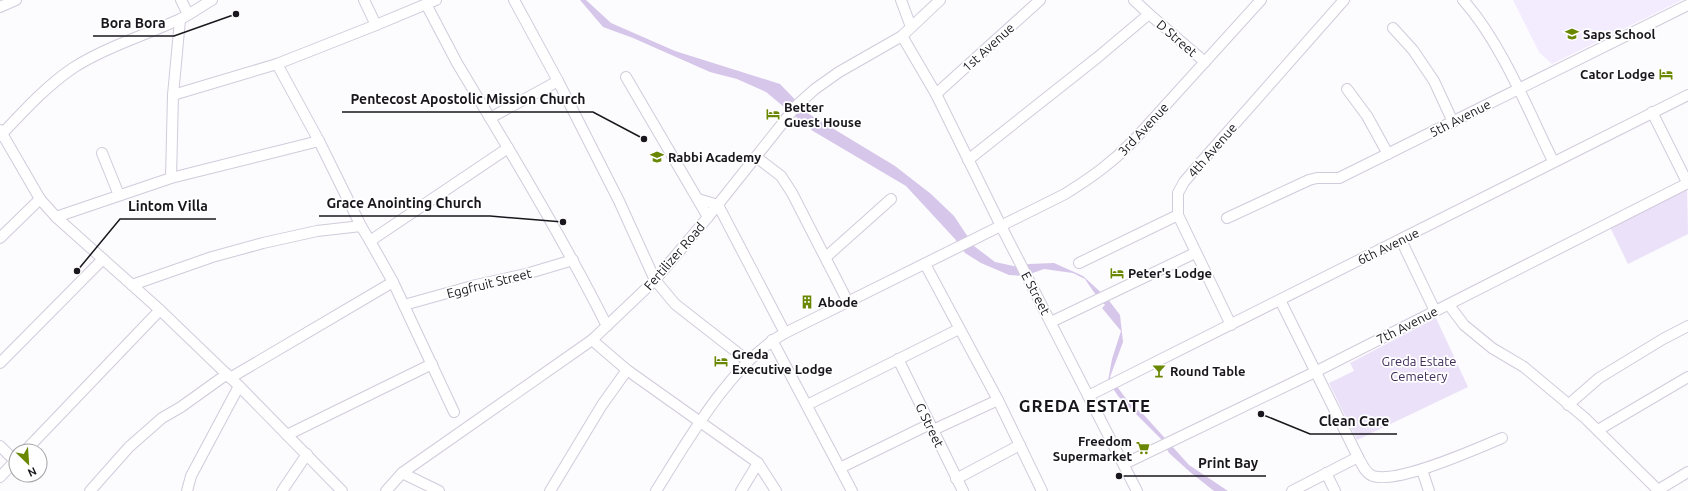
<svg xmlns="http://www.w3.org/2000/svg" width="1688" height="491" font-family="Ubuntu,sans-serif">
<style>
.built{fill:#f3ecff}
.green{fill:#ebe1f9}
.water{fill:#d5c6ea}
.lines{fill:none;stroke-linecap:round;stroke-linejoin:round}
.minor-casing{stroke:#d1cbdb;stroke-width:12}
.minor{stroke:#fff;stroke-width:10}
.labels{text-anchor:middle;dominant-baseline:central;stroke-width:3.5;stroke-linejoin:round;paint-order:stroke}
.poi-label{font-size:13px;font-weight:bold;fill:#19171d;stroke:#fff;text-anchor:start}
.street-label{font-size:13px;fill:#19171d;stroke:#fff}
.park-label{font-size:13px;fill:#412c5a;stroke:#fff}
.district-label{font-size:17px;font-weight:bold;letter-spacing:1px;fill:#19171d;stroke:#fff}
.leader{fill:none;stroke:#19171d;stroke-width:1.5}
.callout-dot{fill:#19171d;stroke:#fff;stroke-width:1.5}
.callout-label{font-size:14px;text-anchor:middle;font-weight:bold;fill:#19171d;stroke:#fff;stroke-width:3.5;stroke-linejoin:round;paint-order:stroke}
</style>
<rect width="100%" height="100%" fill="#fcfbfe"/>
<polygon class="built" points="1513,0 1682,0 1552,64 1539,52"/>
<g class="green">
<polygon points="1687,189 1688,234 1628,264 1610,227"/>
<polygon points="1436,318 1468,387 1357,440 1329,383 1354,371 1350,363"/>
</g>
<polygon class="water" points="580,0 586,0 611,23 675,51 780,84 809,114 895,166 931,194 954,216 974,246 995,262 1018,267 1029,264 1054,263 1083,276 1107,298 1120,315 1123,342 1110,377 1130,404 1144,415 1189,465 1228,491 1214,491 1190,472 1169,453 1161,439 1118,396 1108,381 1112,359 1121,331 1102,308 1105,305 1093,291 1085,279 1073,273 1044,269 1024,276 1009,275 981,263 965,253 955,239 906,186 813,131 766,92 737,79 710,72 633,38 603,27"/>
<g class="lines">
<g class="minor-casing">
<g id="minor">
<polyline points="181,0 188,14"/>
<polyline points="364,0 376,25"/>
<polyline points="514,0 558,81"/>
<polyline points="901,0 911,27"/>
<path d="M1463,0C1501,42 1528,110 1553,161"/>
<polyline points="426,4 457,63 490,118"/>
<polyline points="0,7 16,0"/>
<polyline points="1149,14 1205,62"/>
<polyline points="1393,28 1413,50 1434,81 1453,122"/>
<polyline points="902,36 936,94 1001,226 1137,491"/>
<polyline points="277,64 319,141"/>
<polyline points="626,77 708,217"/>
<polyline points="1347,89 1367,116 1388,154"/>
<polyline points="936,94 1040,0"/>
<polyline points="173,95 277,64 376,25 436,0"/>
<polyline points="1652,112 1688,184"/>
<polyline points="0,130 40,199 56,217 160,310 239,386 342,491"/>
<path d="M0,136C23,112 45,87 73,68C106,47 143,36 178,20C190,15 201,6 212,0"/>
<polyline points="102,153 119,195"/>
<polyline points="756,157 781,176 792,193 848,302"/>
<polyline points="968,160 1098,57 1149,14 1134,0"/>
<polyline points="171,178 173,95 180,20"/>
<polyline points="56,217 171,178 319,141 361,226"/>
<polyline points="1227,218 1309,180 1317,178 1339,178 1688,5"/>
<polyline points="0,238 40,199"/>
<polyline points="1401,240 1435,311"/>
<polyline points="826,257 891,199"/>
<polyline points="1079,263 1178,215"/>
<polyline points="925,264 998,400 1042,491"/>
<polyline points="132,285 212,257 263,243 317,231 361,226 370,241"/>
<path d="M1280,300L1358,457C1362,464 1365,473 1373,476C1398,484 1476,449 1502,438"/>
<polyline points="404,305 476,285 526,274 573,260"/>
<polyline points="1449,305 1464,325 1492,348 1524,367 1585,418 1659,491"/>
<polyline points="1051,322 1195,253"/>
<polyline points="1231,325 1178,215 1178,193 1184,182 1202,161 1344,0"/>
<path d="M607,326C571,254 531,186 490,118L558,81L619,201L655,280L675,304L748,361"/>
<path d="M785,333L1065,194C1092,177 1112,163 1134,140L1261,0"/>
<polyline points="592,340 627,370 758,463 776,491"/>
<polyline points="772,340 852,491"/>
<polyline points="898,359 963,491"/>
<polyline points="0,363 103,259"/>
<polyline points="230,378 393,282"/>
<polyline points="1088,396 1688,95"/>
<polyline points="807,405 959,329"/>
<polyline points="1568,405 1599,378 1663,339 1688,326"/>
<polyline points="454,412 393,282 370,241 508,148"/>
<polyline points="933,430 998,400"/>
<polyline points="1598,430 1688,377"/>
<polyline points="287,435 432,364"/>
<polyline points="0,446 15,461"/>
<polyline points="25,451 160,310"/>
<polyline points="1124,464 1315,372 1688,183"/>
<polyline points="840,468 930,424"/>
<polyline points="1422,470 1429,491"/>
<polyline points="402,473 439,491"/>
<polyline points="1326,473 1335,491"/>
<polyline points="0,477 16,460"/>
<polyline points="956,479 1020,445"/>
<polyline points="1658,490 1688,472"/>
<polyline points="90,491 129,447 162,418 181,407 227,374"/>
<polyline points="187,491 191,476 239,386"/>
<polyline points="282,491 307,454"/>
<polyline points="386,491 402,473 592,340 655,280 708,217 797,105 815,89 839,72 902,36 940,0"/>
<polyline points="550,491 602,405 627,370"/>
<path d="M656,491C688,440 732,362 785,333L718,205L698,199"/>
<polyline points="741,491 758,463"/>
<polyline points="1292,491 1358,457"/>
</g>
</g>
<use href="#minor" class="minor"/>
</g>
<defs>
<g id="school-bare" transform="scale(1.08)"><path d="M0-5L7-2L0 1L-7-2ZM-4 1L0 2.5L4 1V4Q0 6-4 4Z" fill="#698700" stroke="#fff" stroke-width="2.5" paint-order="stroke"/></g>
<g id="hotel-bare" transform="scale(1.08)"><path d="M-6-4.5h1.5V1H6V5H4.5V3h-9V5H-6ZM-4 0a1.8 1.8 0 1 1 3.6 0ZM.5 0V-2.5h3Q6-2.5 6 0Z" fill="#698700" stroke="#fff" stroke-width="2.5" paint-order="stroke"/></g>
<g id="building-bare" transform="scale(1.08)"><path d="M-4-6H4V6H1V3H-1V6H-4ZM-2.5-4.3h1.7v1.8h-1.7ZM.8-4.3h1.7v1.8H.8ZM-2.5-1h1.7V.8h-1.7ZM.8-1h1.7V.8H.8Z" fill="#698700" stroke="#fff" stroke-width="2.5" paint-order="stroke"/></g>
<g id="bar-bare" transform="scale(1.08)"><path d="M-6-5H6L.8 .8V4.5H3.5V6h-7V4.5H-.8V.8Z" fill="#698700" stroke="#fff" stroke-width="2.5" paint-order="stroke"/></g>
<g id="supermarket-bare" transform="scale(1.08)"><path d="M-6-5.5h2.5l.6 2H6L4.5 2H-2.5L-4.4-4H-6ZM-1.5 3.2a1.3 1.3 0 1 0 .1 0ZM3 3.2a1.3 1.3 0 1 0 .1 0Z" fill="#698700" stroke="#fff" stroke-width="2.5" paint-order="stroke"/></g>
</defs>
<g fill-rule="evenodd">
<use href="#school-bare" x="1572" y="34"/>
<use href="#hotel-bare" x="1666" y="74"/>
<use href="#hotel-bare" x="773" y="114"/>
<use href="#school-bare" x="657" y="157"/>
<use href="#hotel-bare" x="1117" y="273"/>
<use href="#building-bare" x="807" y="302"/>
<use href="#hotel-bare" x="721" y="361"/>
<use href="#bar-bare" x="1159" y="371"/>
<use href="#supermarket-bare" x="1143" y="448"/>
</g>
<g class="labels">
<g class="poi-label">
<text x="1583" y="34">Saps School</text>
<text x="1655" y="74" text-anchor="end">Cator Lodge</text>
<text x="784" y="107">Better<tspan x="784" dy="15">Guest House</tspan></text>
<text x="668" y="157">Rabbi Academy</text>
<text x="1128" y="273">Peter's Lodge</text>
<text x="818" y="302">Abode</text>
<text x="732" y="354">Greda<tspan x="732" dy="15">Executive Lodge</tspan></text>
<text x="1170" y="371">Round Table</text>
<text x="1132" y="441" text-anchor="end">Freedom<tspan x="1132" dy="15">Supermarket</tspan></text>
</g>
<g class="street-label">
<text transform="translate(1177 38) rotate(41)">D Street</text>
<text transform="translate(988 47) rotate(-42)">1st Avenue</text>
<text transform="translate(1460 118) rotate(-27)">5th Avenue</text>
<text transform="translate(1143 129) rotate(-47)">3rd Avenue</text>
<text transform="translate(1212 150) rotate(-49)">4th Avenue</text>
<text transform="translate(1388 246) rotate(-26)">6th Avenue</text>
<text transform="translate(674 256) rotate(-49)">Fertilizer Road</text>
<text transform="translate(489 283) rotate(-14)">Eggfruit Street</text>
<text transform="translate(1036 293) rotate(62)">E Street</text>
<text transform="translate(1407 325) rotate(-27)">7th Avenue</text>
<text transform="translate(930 425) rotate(64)">G Street</text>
</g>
<g class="park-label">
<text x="1419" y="361">Greda Estate<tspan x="1419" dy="15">Cemetery</tspan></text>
</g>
<g class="district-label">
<text x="1085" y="405">GREDA ESTATE</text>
</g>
</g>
<path class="leader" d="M236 14L174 36H93M644 139L593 112H342M563 222L490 216H319M77 271L120 219H216M1261 414L1310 434H1397M1119 476L1190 476H1266"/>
<g class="callout-dot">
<circle cx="236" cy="14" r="4"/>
<circle cx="644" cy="139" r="4"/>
<circle cx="563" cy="222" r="4"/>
<circle cx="77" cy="271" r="4"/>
<circle cx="1261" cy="414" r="4"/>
<circle cx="1119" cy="476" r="4"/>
</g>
<g class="callout-label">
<text x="133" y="28">Bora Bora</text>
<text x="468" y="104">Pentecost Apostolic Mission Church</text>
<text x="404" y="208">Grace Anointing Church</text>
<text x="168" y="211">Lintom Villa</text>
<text x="1354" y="426">Clean Care</text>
<text x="1228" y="468">Print Bay</text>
</g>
<g transform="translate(28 463) rotate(155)"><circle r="19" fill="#ffffff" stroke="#a3a2a5"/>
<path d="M0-3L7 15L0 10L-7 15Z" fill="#698700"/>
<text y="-6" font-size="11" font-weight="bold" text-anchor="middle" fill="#19171d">N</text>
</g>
</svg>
